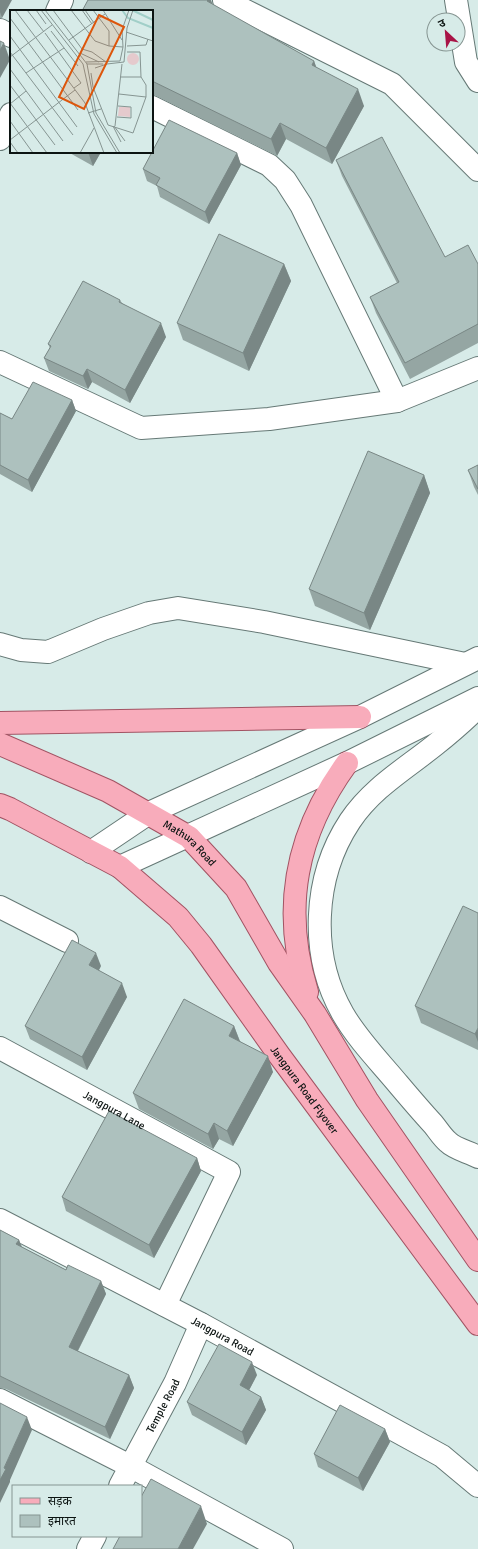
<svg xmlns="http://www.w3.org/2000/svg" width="478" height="1549" font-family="Signika,'Noto Sans Devanagari',sans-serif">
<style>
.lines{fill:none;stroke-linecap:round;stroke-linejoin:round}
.minor-casing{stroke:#667976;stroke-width:24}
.tertiary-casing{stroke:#667976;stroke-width:24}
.primary-casing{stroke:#a25363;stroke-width:24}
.minor{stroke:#fff;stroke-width:22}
.tertiary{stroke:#fff;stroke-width:22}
.primary{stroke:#f8acbb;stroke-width:22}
.wall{fill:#95a6a3}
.shaded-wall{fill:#798785}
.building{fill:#adc1be;stroke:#798785}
.labels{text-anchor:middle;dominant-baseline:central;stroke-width:3.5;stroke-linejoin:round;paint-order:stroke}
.street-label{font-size:11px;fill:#0c1412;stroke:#d7ebe8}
.inset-river{fill:none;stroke:#a1cfc8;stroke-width:2}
.inset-road{fill:none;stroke:#869592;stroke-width:1}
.view{fill:#dd560c;fill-opacity:0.15;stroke:#dd560c;stroke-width:2}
.inset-edge{fill:none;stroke:#0c1412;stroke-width:2}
</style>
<rect width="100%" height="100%" fill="#d7ebe8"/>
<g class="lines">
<g class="minor-casing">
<g id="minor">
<polyline points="224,0 392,84 478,170"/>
<polyline points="57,11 62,0"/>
<polyline points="0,30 11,36"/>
<polyline points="152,107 269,165 285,180 301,205 397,401"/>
<polyline points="0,139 11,114"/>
<polyline points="0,362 141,428 269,419 397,401 478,368"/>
<polyline points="0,644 21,650 48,652 103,629 149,613 178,608 264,622 465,664"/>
<path d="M478,707C465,720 450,733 435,745C405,769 372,788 350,821C313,877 309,955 343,1014C358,1040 380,1062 399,1085C410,1098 421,1111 433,1124C438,1130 442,1137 448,1142C455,1149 469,1152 478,1157"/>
<polyline points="0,907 67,941"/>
<path id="s1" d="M0,1048L229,1172L165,1305"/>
<path id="s2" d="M0,1220L201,1324L442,1456L478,1486"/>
<polyline points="0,1400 130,1466 282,1549"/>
<path id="s3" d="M120,1486L175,1383L201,1324"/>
<polyline points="88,1549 95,1536"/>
</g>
</g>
<g class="tertiary-casing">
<g id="tertiary">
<polyline points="456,0 466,62 478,81"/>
<polyline points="91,852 149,813 360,717 478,658"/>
<polyline points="120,867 347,763 478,698"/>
</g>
</g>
<g class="primary-casing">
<g id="primary">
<polyline points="0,723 360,717"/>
<path id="s4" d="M0,744L108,791L189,837L236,888L279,963L315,1014L367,1100L478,1260"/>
<path id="s5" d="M0,805L10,809L120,867L178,917L201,945L279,1055L478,1324"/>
<path d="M307,992C281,908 296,833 347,763"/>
</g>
</g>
<use href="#minor" class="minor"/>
<use href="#tertiary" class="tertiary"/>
<use href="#primary" class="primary"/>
</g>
<g class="wall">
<polygon points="0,0 2,18 0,18"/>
<polygon points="213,5 314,61 316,67 364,106 332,164 286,139 277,156 152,94 152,11"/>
<polygon points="68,152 101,152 93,166"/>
<polygon points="237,153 241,165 209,224 160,197 157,186 147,181 143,169"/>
<polygon points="336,160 445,257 478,264 478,343 410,379 376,313 370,297 397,283 342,176"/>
<polygon points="284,264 291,281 249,371 183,340 177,323"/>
<polygon points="120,300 122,303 166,337 130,403 92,382 88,389 49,371 44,358 50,348 48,344"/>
<polygon points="72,400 76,411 32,492 0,474 0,413 12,419"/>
<polygon points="478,465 478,495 474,487 468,470"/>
<polygon points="424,475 430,493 370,630 315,606 309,589"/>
<polygon points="478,913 478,1050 421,1023 415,1006"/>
<polygon points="101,966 99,970 127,997 87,1070 30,1039 25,1026"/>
<polygon points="234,1026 240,1041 273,1072 233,1146 219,1139 213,1149 139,1109 133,1093"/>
<polygon points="197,1158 201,1171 154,1258 66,1211 62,1197"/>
<polygon points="0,1230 19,1240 22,1247 66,1270 101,1281 106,1294 78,1351 129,1375 134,1388 110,1439 6,1389 0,1388"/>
<polygon points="257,1375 249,1390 261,1397 266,1410 246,1445 192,1415 187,1402"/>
<polygon points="385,1429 390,1442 363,1491 318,1467 314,1454"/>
</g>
<g class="shaded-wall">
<polygon points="0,0 12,0 2,18 0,12"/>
<polygon points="208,0 211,0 216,13 207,1"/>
<polygon points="4,43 10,60 0,78 0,50"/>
<polygon points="314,61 320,77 312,65"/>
<polygon points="358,89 364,106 332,164 326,148"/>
<polygon points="280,123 286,139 277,156 271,139"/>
<polygon points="88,152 101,152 93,166"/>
<polygon points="237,153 241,165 209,224 205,212"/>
<polygon points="284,264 291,281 249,371 243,353"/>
<polygon points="161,323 166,337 130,403 125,390"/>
<polygon points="87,369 92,382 88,389 83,376"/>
<polygon points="72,400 76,411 32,492 28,480"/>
<polygon points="424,475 430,493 370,630 364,613"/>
<polygon points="96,953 101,966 94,979 89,965"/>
<polygon points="122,983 127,997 87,1070 82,1057"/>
<polygon points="234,1026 240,1042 229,1036"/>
<polygon points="478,1028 478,1042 475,1034"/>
<polygon points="268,1056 273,1072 233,1146 227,1131"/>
<polygon points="214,1123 219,1139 213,1149 208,1134"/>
<polygon points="197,1158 201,1171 154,1258 149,1245"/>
<polygon points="19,1240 24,1253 16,1244"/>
<polygon points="101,1281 106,1294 73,1360 69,1347"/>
<polygon points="252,1362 257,1375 245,1398 240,1385"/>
<polygon points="129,1375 134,1388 110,1439 105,1427"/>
<polygon points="261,1397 266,1410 246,1445 242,1432"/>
<polygon points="27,1417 32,1430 10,1480 10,1482 0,1503 0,1480 4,1468"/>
<polygon points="385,1429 390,1442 363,1491 358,1478"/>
<polygon points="201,1506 207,1524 193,1549 178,1549"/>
</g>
<g class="building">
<polygon points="88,0 208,0 207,1 314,61 312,65 358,89 326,148 280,123 271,139 152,81 152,11 82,11"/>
<polygon points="0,41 4,43 0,50"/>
<polygon points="169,120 237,153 205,212 156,185 160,178 143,169"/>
<polygon points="382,137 445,257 468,245 478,264 478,324 405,363 370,297 399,282 336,160"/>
<polygon points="219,234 284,264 243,353 177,323"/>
<polygon points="83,281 120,300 119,302 161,323 125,390 87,369 83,376 44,358 51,346 48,344"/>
<polygon points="33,382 72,400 28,480 0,465 0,413 12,419"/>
<polygon points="368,451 424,475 364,613 309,589"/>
<polygon points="478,465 478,489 468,470"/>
<polygon points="463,906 478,913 478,1028 475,1034 415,1006"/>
<polygon points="72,940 96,953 89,965 122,983 82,1057 25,1026"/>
<polygon points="184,999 234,1026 229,1036 268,1056 227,1131 214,1123 208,1134 133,1093"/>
<polygon points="109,1111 197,1158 149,1245 62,1197"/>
<polygon points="0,1230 19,1240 16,1244 66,1270 68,1265 101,1281 69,1347 129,1375 105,1427 0,1376"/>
<polygon points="219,1344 252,1362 240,1385 261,1397 242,1432 187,1402"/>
<polygon points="0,1403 27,1417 4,1468 6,1469 0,1480"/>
<polygon points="340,1405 385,1429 358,1478 314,1454"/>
<polygon points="151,1479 201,1506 178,1549 113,1549 120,1536 141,1536 141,1497"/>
</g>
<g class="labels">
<g class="street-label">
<text stroke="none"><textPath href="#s4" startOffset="215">Mathura Road</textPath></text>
<text stroke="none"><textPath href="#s5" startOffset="426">Jangpura Road Flyover</textPath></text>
<text stroke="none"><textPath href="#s1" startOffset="130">Jangpura Lane</textPath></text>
<text stroke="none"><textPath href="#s2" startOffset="251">Jangpura Road</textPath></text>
<text stroke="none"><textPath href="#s3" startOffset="91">Temple Road</textPath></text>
</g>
</g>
<g transform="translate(10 10)">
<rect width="143" height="143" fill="#d7ebe8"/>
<path d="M117 49a6 6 0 1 1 12 0a6 6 0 1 1-12 0ZM109,97H120V107L108,106Z" fill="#e5cacd"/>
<path class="inset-river" d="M112,0L118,8L143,18M122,0L143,10"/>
<path class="inset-road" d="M5,0L75,93L94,143M17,0L34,22M26,0L36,14M31,0L73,54L84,104L107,143M35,0L77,54L86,103L110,143M43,0L72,39L82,42L96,52M61,0L85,31L99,36L113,37M72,0L82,14M75,0L84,13M83,0L99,21V36M93,0L112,30M0,8L68,100M41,21L68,56M116,22L143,31M35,23L71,73L64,78M0,26L67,117M59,30L95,4M117,36L136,35L138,29M0,42L63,125M70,43L89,52M0,47L42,15M76,52L110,51L113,37L112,20L119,0M77,54H93M97,54L114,52L117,18L123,0M85,58L97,54M0,59L53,131M16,63L54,38M81,63L83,77L98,115L123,123L136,87V75L131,67M110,67H131L130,42H117M0,75L45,135M109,84L136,87M0,93L37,143M0,94L16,81M78,103L91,99M107,107L121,108V97L108,96M0,111L23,143M103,116L111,132M104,116L115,131M105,116L112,54M0,130L65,80M0,132L8,143M70,143L84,118"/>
<path class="view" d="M89,5L114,17L74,99L49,87Z"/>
<rect width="143" height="143" class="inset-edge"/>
</g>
<rect x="12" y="1485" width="130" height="52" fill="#d7ebe8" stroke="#869592"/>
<rect x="20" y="1498" width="20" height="6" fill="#f8acbb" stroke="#869592"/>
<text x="48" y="1505" font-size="12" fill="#0c1412">सड़क</text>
<rect x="20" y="1515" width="20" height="12" fill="#adc1be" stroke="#869592"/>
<text x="48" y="1525" font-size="12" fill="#0c1412">इमारत</text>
<g transform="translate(446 32) rotate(334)"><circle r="19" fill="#d7ebe8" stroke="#869592"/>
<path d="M0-3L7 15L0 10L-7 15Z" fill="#a81346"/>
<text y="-6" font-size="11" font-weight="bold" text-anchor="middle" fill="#0c1412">उ</text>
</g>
</svg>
